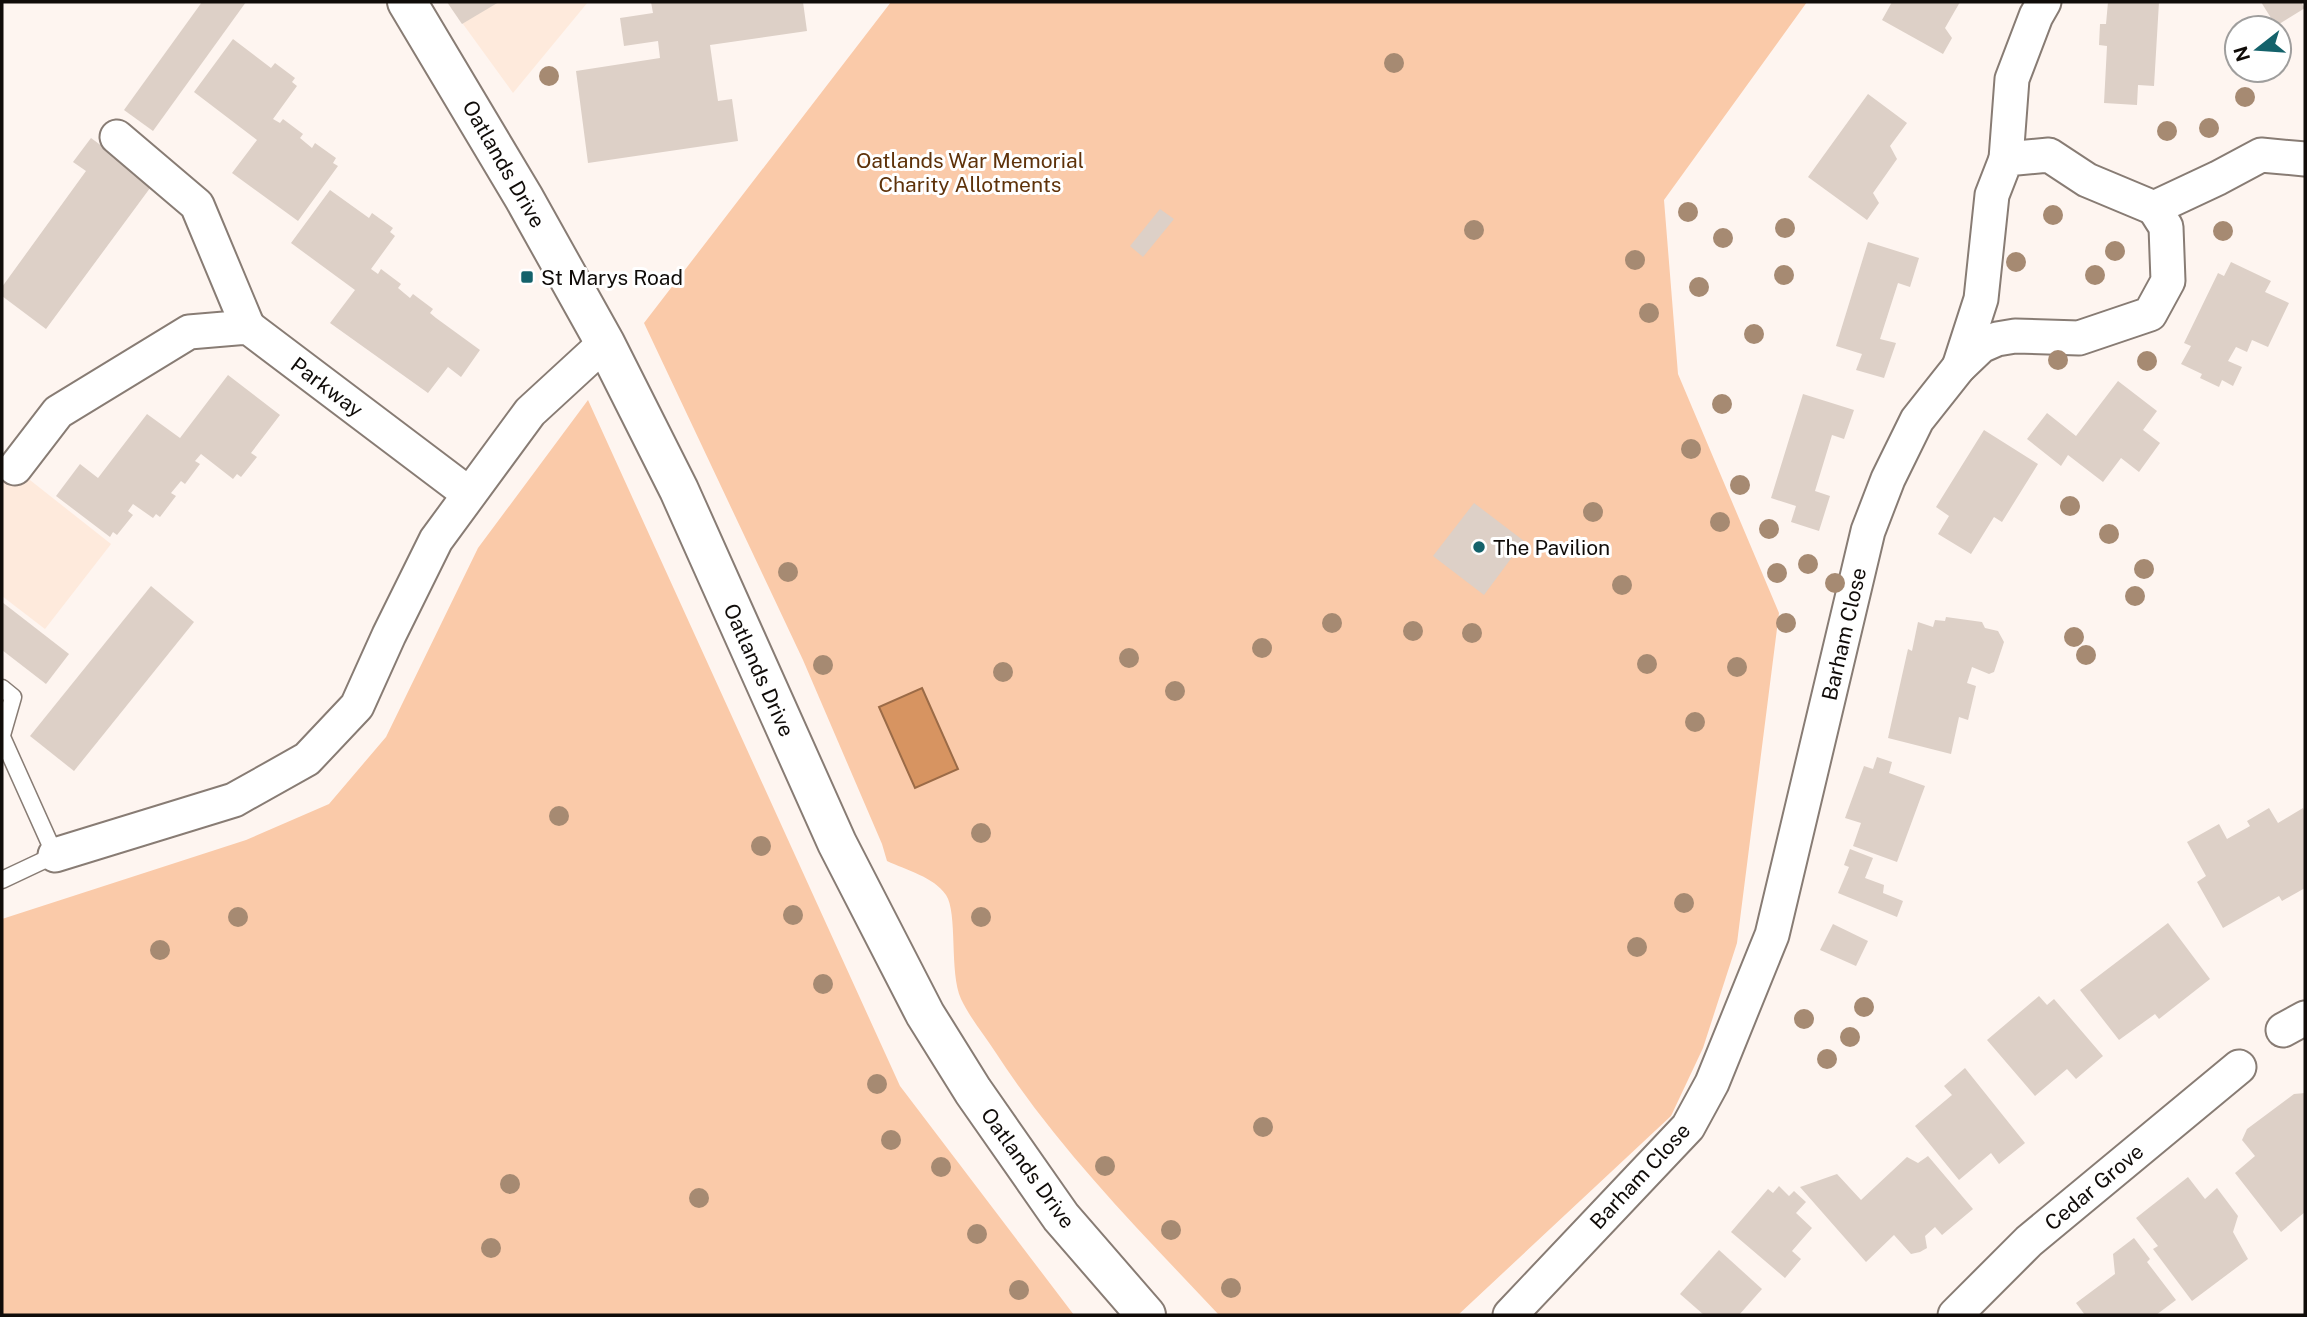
<svg xmlns="http://www.w3.org/2000/svg" width="2307" height="1317" font-family="'Public Sans',sans-serif">
<style>
.built{fill:#feeadc}
.green{fill:#facaa9}
.water{fill:#d79461;stroke:#9b6b47;stroke-width:2}
.building{fill:#ddd0c7}
.lines{fill:none;stroke-linecap:round;stroke-linejoin:round}
.service-casing{stroke:#887c74;stroke-width:19}
.minor-casing{stroke:#887c74;stroke-width:37}
.primary-casing{stroke:#887c74;stroke-width:42}
.service{stroke:#fff;stroke-width:16}
.minor{stroke:#fff;stroke-width:33}
.primary{stroke:#fff;stroke-width:38}
.tree{fill:#a68a72}
.poi-dot{fill:#14626b;stroke:#fff;stroke-width:2.5}
.labels{text-anchor:middle;dominant-baseline:central;stroke-width:6;stroke-linejoin:round;paint-order:stroke}
.park-label{font-size:21px;fill:#5e320a;stroke:#fff}
.street-label{font-size:21px;fill:#100c09;stroke:#fff}
.poi-label{font-size:21px;fill:#100c09;stroke:#fff;text-anchor:start}
</style>
<rect width="100%" height="100%" fill="#fef5f0"/>
<g class="built">
<polygon points="447,2 588,2 513,93"/>
<polygon points="2,458 111,544 45,629 2,596"/>
</g>
<g class="green">
<path d="M891,2H1807L1664,200L1678,374L1779,613L1737,943L1703,1048L1671,1116L1458,1315H1219C1140,1231 1059,1150 996,1053C985,1036 970,1018 961,999C949,972 958,913 946,895C934,877 906,870 887,861L882,844L803,660L644,323Z"/>
<polygon points="588,400 900,1086 1074,1315 2,1315 2,919 246,840 329,804 386,737 478,548"/>
</g>
<polygon class="water" points="922,688 958,769 915,788 879,707"/>
<g class="building">
<polygon points="202,2 246,2 153,131 124,110"/>
<polygon points="447,2 499,2 462,24"/>
<polygon points="651,2 803,2 807,31 710,45 718,101 732,99 738,141 588,163 576,71 660,58 658,41 624,46 620,18 653,13"/>
<polygon points="1892,2 1960,2 1945,28 1952,38 1943,54 1882,20"/>
<polygon points="2108,2 2159,2 2154,86 2138,85 2137,105 2104,103 2107,46 2099,45 2100,24 2106,24"/>
<polygon points="2261,2 2301,2 2305,8 2276,26"/>
<polygon points="233,39 271,68 275,63 295,78 292,82 297,86 273,119 280,123 283,119 303,134 300,138 312,148 315,143 336,158 333,163 338,166 298,221 232,173 257,140 194,92"/>
<polygon points="1868,94 1907,123 1890,146 1897,159 1873,193 1879,203 1867,220 1808,177"/>
<polygon points="91,138 153,184 46,329 2,296 2,287 86,171 73,162"/>
<polygon points="330,190 369,218 372,213 393,228 390,232 395,236 371,269 378,274 381,269 401,284 398,288 410,298 413,294 433,309 430,313 436,318 480,350 461,377 448,367 428,393 330,323 355,290 291,243"/>
<polygon points="1160,209 1174,219 1143,257 1130,246"/>
<polygon points="1868,242 1919,258 1910,287 1898,283 1880,339 1896,343 1884,378 1856,370 1862,354 1836,346"/>
<polygon points="2231,262 2271,281 2265,292 2289,303 2268,347 2252,340 2247,352 2236,347 2228,361 2242,367 2233,386 2222,380 2219,387 2200,378 2202,374 2181,364 2191,346 2184,343 2218,273 2224,276"/>
<polygon points="228,375 280,415 251,453 257,457 241,477 237,474 233,479 201,454 195,461 200,464 185,484 181,481 171,493 176,496 160,517 156,514 153,518 133,504 128,511 133,515 117,535 113,532 110,537 56,496 80,464 98,478 147,414 180,438"/>
<polygon points="2118,381 2157,411 2143,430 2160,443 2139,472 2121,458 2103,482 2068,455 2061,466 2027,439 2047,413 2076,436"/>
<polygon points="1803,394 1854,410 1844,439 1832,435 1815,491 1830,496 1819,531 1791,522 1796,506 1771,498"/>
<polygon points="1984,430 2038,464 2002,522 1994,517 1971,554 1938,534 1949,516 1936,507"/>
<polygon points="1474,503 1524,541 1484,595 1433,556"/>
<polygon points="151,586 194,622 74,771 30,736"/>
<polygon points="2,602 69,654 46,684 2,650"/>
<polygon points="1946,617 1982,622 1985,628 1998,631 2004,642 1994,672 1989,674 1972,667 1967,683 1976,686 1968,720 1959,717 1951,754 1888,738 1908,649 1912,651 1918,622 1933,627 1935,620 1945,621"/>
<polygon points="1877,757 1892,762 1889,773 1925,786 1897,862 1853,846 1861,823 1845,818 1864,766 1873,769"/>
<polygon points="2269,808 2278,823 2303,808 2305,813 2305,888 2282,901 2279,896 2223,928 2197,882 2206,876 2187,842 2219,824 2227,839 2250,826 2247,821"/>
<polygon points="1850,849 1873,858 1865,878 1884,885 1883,893 1903,901 1897,917 1838,893 1849,867 1844,865"/>
<polygon points="2168,923 2210,979 2159,1019 2155,1014 2119,1040 2080,990"/>
<polygon points="1833,924 1868,941 1856,966 1820,950"/>
<polygon points="2039,996 2047,1005 2054,999 2103,1056 2076,1079 2067,1069 2035,1096 1987,1040"/>
<polygon points="1965,1068 2025,1143 1999,1164 1991,1153 1959,1180 1915,1126 1952,1095 1944,1086"/>
<polygon points="2305,1093 2305,1212 2281,1232 2235,1173 2255,1156 2242,1140 2247,1129 2294,1094"/>
<polygon points="1928,1156 1973,1209 1942,1235 1935,1227 1925,1236 1927,1248 1920,1252 1911,1254 1894,1235 1866,1262 1800,1187 1837,1174 1861,1200 1907,1157 1918,1163"/>
<polygon points="2188,1177 2205,1199 2217,1188 2238,1216 2233,1232 2248,1259 2192,1301 2153,1249 2158,1246 2136,1218"/>
<polygon points="1779,1186 1789,1196 1794,1191 1806,1202 1796,1213 1812,1228 1792,1251 1801,1259 1785,1278 1731,1232 1768,1189 1773,1193"/>
<polygon points="2134,1238 2150,1259 2147,1262 2176,1300 2156,1315 2085,1315 2076,1303 2115,1274 2113,1254"/>
<polygon points="1719,1250 1762,1289 1739,1315 1704,1315 1680,1294"/>
</g>
<g class="lines">
<g class="service-casing">
<g id="service">
<polyline points="2,688 13,697 2,735"/>
<polyline points="2,737 55,855 2,880"/>
</g>
</g>
<g class="minor-casing">
<g id="minor">
<polyline points="117,137 197,205 248,327"/>
<polyline points="2006,159 2012,79 2036,16 2044,2"/>
<polyline points="1959,367 1981,299 1992,195 2006,159 2049,155 2087,180 2154,208"/>
<polyline points="15,468 58,412 189,332 248,327 469,494"/>
<polyline points="55,855 234,800 307,759 357,706 389,635 436,540 530,412 605,343"/>
<polyline points="2283,1030 2305,1018"/>
<polyline points="1510,1315 1688,1127 1712,1083 1772,935 1868,531 1888,479 1917,420 1959,367 1981,346 1997,339 2015,336 2079,338 2150,314 2168,281 2166,227 2154,208 2218,178 2261,155 2305,159"/>
<polyline points="1955,1315 2029,1241 2239,1067"/>
</g>
</g>
<g class="primary-casing">
<polyline id="primary" points="407,2 524,198 605,343 679,490 837,843 925,1014 973,1091 1061,1217 1146,1315"/>
</g>
<use href="#service" class="service"/>
<use href="#minor" class="minor"/>
<use href="#primary" class="primary"/>
</g>
<g class="tree">
<circle cx="1394" cy="63" r="10"/>
<circle cx="549" cy="76" r="10"/>
<circle cx="2245" cy="97" r="10"/>
<circle cx="2209" cy="128" r="10"/>
<circle cx="2167" cy="131" r="10"/>
<circle cx="1688" cy="212" r="10"/>
<circle cx="2053" cy="215" r="10"/>
<circle cx="1785" cy="228" r="10"/>
<circle cx="1474" cy="230" r="10"/>
<circle cx="2223" cy="231" r="10"/>
<circle cx="1723" cy="238" r="10"/>
<circle cx="2115" cy="251" r="10"/>
<circle cx="1635" cy="260" r="10"/>
<circle cx="2016" cy="262" r="10"/>
<circle cx="1784" cy="275" r="10"/>
<circle cx="2095" cy="275" r="10"/>
<circle cx="1699" cy="287" r="10"/>
<circle cx="1649" cy="313" r="10"/>
<circle cx="1754" cy="334" r="10"/>
<circle cx="2058" cy="360" r="10"/>
<circle cx="2147" cy="361" r="10"/>
<circle cx="1722" cy="404" r="10"/>
<circle cx="1691" cy="449" r="10"/>
<circle cx="1740" cy="485" r="10"/>
<circle cx="2070" cy="506" r="10"/>
<circle cx="1593" cy="512" r="10"/>
<circle cx="1720" cy="522" r="10"/>
<circle cx="1769" cy="529" r="10"/>
<circle cx="2109" cy="534" r="10"/>
<circle cx="1808" cy="564" r="10"/>
<circle cx="2144" cy="569" r="10"/>
<circle cx="788" cy="572" r="10"/>
<circle cx="1777" cy="573" r="10"/>
<circle cx="1835" cy="583" r="10"/>
<circle cx="1622" cy="585" r="10"/>
<circle cx="2135" cy="596" r="10"/>
<circle cx="1332" cy="623" r="10"/>
<circle cx="1786" cy="623" r="10"/>
<circle cx="1413" cy="631" r="10"/>
<circle cx="1472" cy="633" r="10"/>
<circle cx="2074" cy="637" r="10"/>
<circle cx="1262" cy="648" r="10"/>
<circle cx="2086" cy="655" r="10"/>
<circle cx="1129" cy="658" r="10"/>
<circle cx="1647" cy="664" r="10"/>
<circle cx="823" cy="665" r="10"/>
<circle cx="1737" cy="667" r="10"/>
<circle cx="1003" cy="672" r="10"/>
<circle cx="1175" cy="691" r="10"/>
<circle cx="1695" cy="722" r="10"/>
<circle cx="559" cy="816" r="10"/>
<circle cx="981" cy="833" r="10"/>
<circle cx="761" cy="846" r="10"/>
<circle cx="1684" cy="903" r="10"/>
<circle cx="793" cy="915" r="10"/>
<circle cx="238" cy="917" r="10"/>
<circle cx="981" cy="917" r="10"/>
<circle cx="1637" cy="947" r="10"/>
<circle cx="160" cy="950" r="10"/>
<circle cx="823" cy="984" r="10"/>
<circle cx="1864" cy="1007" r="10"/>
<circle cx="1804" cy="1019" r="10"/>
<circle cx="1850" cy="1037" r="10"/>
<circle cx="1827" cy="1059" r="10"/>
<circle cx="877" cy="1084" r="10"/>
<circle cx="1263" cy="1127" r="10"/>
<circle cx="891" cy="1140" r="10"/>
<circle cx="1105" cy="1166" r="10"/>
<circle cx="941" cy="1167" r="10"/>
<circle cx="510" cy="1184" r="10"/>
<circle cx="699" cy="1198" r="10"/>
<circle cx="1171" cy="1230" r="10"/>
<circle cx="977" cy="1234" r="10"/>
<circle cx="491" cy="1248" r="10"/>
<circle cx="1231" cy="1288" r="10"/>
<circle cx="1019" cy="1290" r="10"/>
</g>
<g class="poi-dot">
<rect x="520" y="270" width="14" height="14" rx="3.5"/>
<circle cx="1479" cy="547" r="7"/>
</g>
<g class="labels">
<g class="park-label">
<text x="970" y="160">Oatlands War Memorial<tspan x="970" dy="24">Charity Allotments</tspan></text>
</g>
<g class="street-label">
<text transform="translate(504 164) rotate(60)">Oatlands Drive</text>
<text transform="translate(327 387) rotate(37)">Parkway</text>
<text transform="translate(1844 634) rotate(-77)">Barham Close</text>
<text transform="translate(759 670) rotate(66)">Oatlands Drive</text>
<text transform="translate(1028 1168) rotate(54)">Oatlands Drive</text>
<text transform="translate(1640 1176) rotate(-47)">Barham Close</text>
<text transform="translate(2094 1187) rotate(-40)">Cedar Grove</text>
</g>
<g class="poi-label">
<text x="541" y="277">St Marys Road</text>
<text x="1493" y="547">The Pavilion</text>
</g>
</g>
<rect width="2307" height="1317" fill="none" stroke="#100c09" stroke-width="7"/>
<g transform="translate(2258 49) rotate(253)"><circle r="33" fill="#ffffff" stroke="#9f9e9d" stroke-width="2"/>
<path d="M0-5L12 26L0 18L-12 26Z" fill="#14626b"/>
<text y="-10" font-size="19" font-weight="bold" text-anchor="middle" fill="#100c09">N</text>
</g>
</svg>
